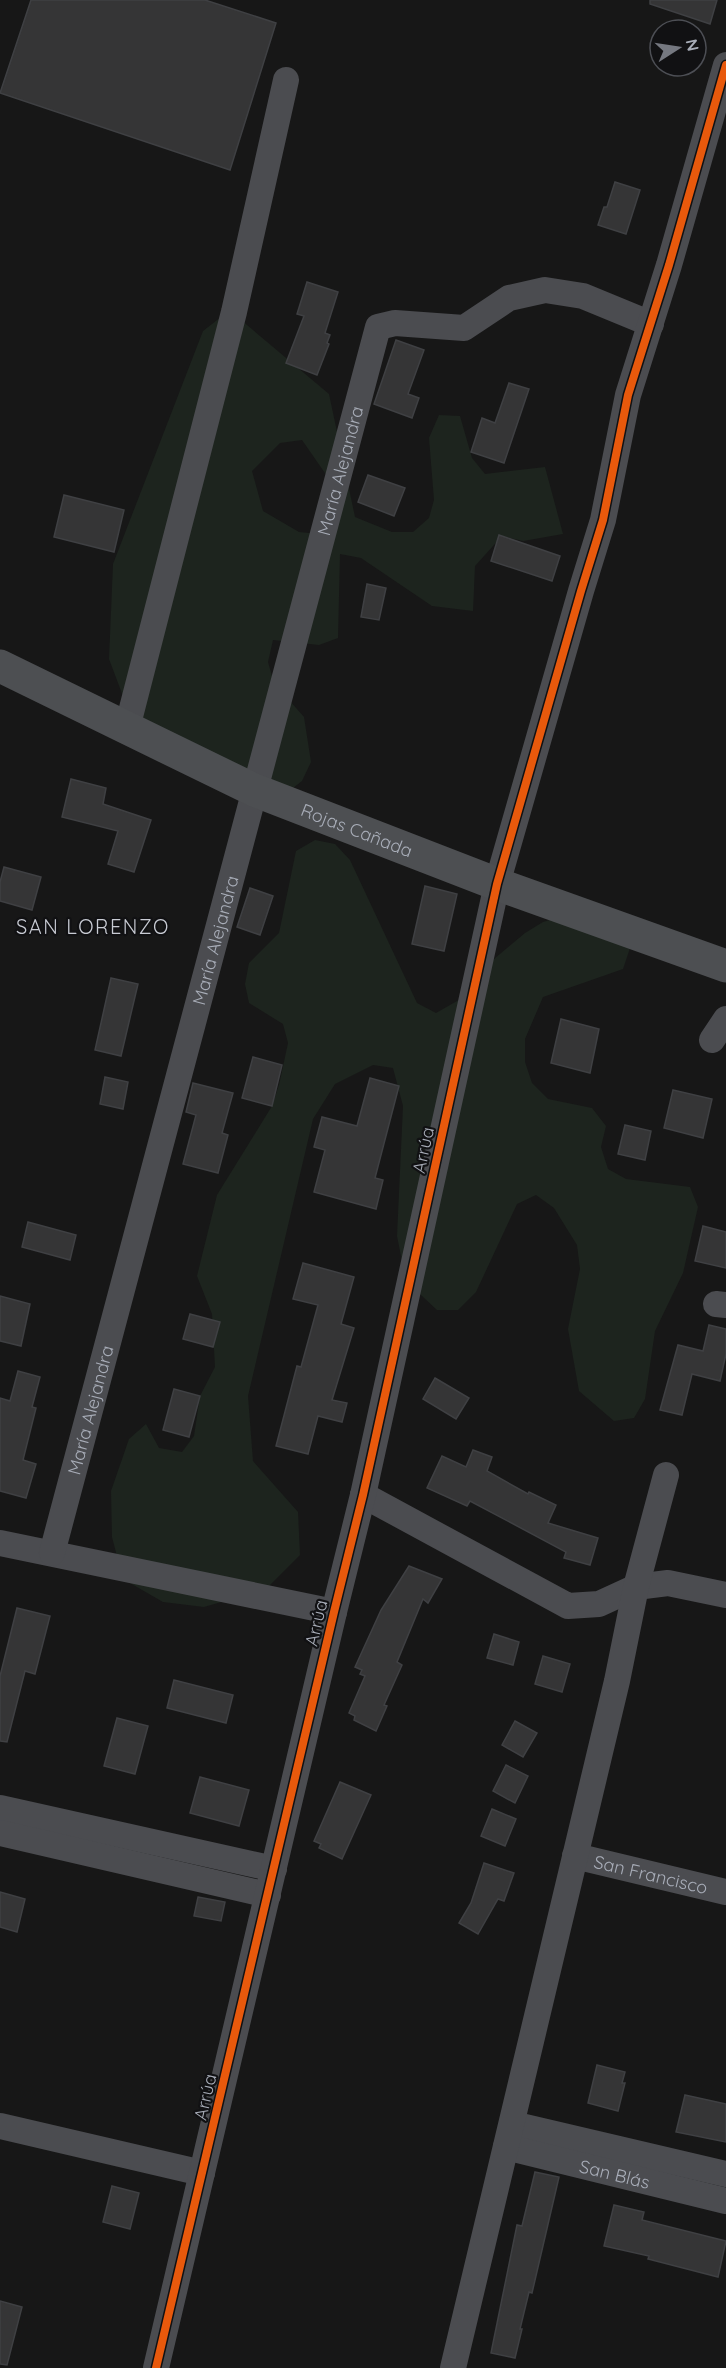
<svg xmlns="http://www.w3.org/2000/svg" width="726" height="2368" font-family="Quicksand,sans-serif">
<style>
.green{fill:#1d241e;fill-rule:evenodd}
.building{fill:#353536;stroke:#3f4043;stroke-width:1.5}
.lines{fill:none;stroke-linecap:round;stroke-linejoin:round}
.minor{stroke:#4b4c50;stroke-width:26}
.major{stroke:#4d4f52;stroke-width:33}
.cycleway-casing{stroke:#111113;stroke-width:11}
.cycleway{stroke:#e8590c;stroke-width:8}
.labels{text-anchor:middle;dominant-baseline:central;stroke-width:4.5;stroke-linejoin:round;paint-order:stroke}
.street-label{font-size:18px;fill:#a8adb8;stroke:#111113}
.neighbourhood-label{font-size:20px;letter-spacing:1.5px;fill:#c9ccd4;stroke:#111113}
</style>
<rect width="100%" height="100%" fill="#171717"/>
<g class="green">
<path d="M221,317L241,320L329,394L355,517L392,532H413L429,518L434,500L429,438L439,415L460,416L472,458L485,474L545,467L563,534L523,541L502,536L475,566L473,611L432,606L361,558L340,554L338,638L319,645L273,640L268,662L274,683L304,717L311,762L302,781L284,795L132,720L109,659L113,564L203,331ZM302,440L327,476L319,534L299,532L263,511L252,471L280,443Z"/>
<polygon points="315,840 335,844 350,860 417,1003 436,1013 471,993 494,959 525,933 543,922 563,916 630,948 623,969 543,997 525,1039 525,1062 532,1083 548,1099 592,1108 606,1126 601,1147 608,1169 626,1179 690,1187 698,1207 683,1273 655,1331 645,1399 634,1418 614,1421 579,1391 568,1329 580,1269 577,1245 554,1208 536,1195 517,1204 476,1292 458,1310 437,1310 406,1281 397,1236 403,1106 393,1068 373,1065 335,1084 313,1119 248,1396 253,1461 298,1512 300,1555 266,1589 204,1607 163,1602 123,1579 112,1537 111,1491 129,1439 146,1424 159,1448 182,1452 194,1436 200,1396 215,1367 212,1314 197,1276 217,1195 272,1106 279,1085 288,1043 283,1024 249,1003 245,984 249,963 279,933 296,851"/>
</g>
<g class="building">
<polygon points="31,0 205,0 276,23 230,170 0,93"/>
<polygon points="650,0 717,0 710,24 650,4"/>
<polygon points="615,182 640,190 626,234 598,225 604,207 607,207"/>
<polygon points="307,282 338,292 325,333 330,335 327,343 329,344 317,375 286,363 304,316 297,314"/>
<polygon points="396,340 424,350 408,394 419,398 412,418 374,404"/>
<polygon points="509,383 529,389 504,463 471,452 482,418 495,423"/>
<polygon points="368,475 405,488 394,516 358,502"/>
<polygon points="64,495 124,510 114,552 54,537"/>
<polygon points="499,535 560,556 552,581 491,561"/>
<polygon points="367,584 386,588 379,620 361,617"/>
<polygon points="71,779 106,788 103,804 151,820 134,872 108,864 118,831 62,817"/>
<polygon points="4,867 41,877 32,910 0,901 0,882"/>
<polygon points="425,886 457,894 444,951 412,944"/>
<polygon points="250,888 273,896 260,935 237,927"/>
<polygon points="111,978 138,984 121,1056 95,1050"/>
<polygon points="561,1019 599,1029 590,1073 551,1063"/>
<polygon points="253,1057 282,1065 272,1106 242,1098"/>
<polygon points="105,1077 128,1082 123,1109 100,1104"/>
<polygon points="370,1078 399,1086 375,1178 383,1180 376,1209 314,1192 325,1150 314,1147 322,1117 357,1126"/>
<polygon points="193,1083 233,1093 222,1133 228,1135 218,1173 183,1164 196,1115 186,1112"/>
<polygon points="673,1090 712,1099 703,1138 664,1128"/>
<polygon points="625,1125 651,1131 645,1160 618,1154"/>
<polygon points="28,1222 76,1235 70,1260 22,1247"/>
<polygon points="703,1226 726,1232 726,1268 695,1261"/>
<polygon points="303,1263 354,1277 341,1324 354,1328 332,1400 347,1403 342,1422 318,1416 308,1454 276,1446 297,1366 301,1367 318,1305 293,1299"/>
<polygon points="0,1296 30,1304 21,1346 0,1341"/>
<polygon points="190,1314 220,1322 213,1347 183,1339"/>
<polygon points="709,1325 726,1329 726,1354 720,1381 692,1374 682,1415 660,1410 678,1345 703,1351"/>
<polygon points="18,1371 40,1377 32,1407 36,1408 23,1460 36,1464 26,1498 0,1491 0,1398 10,1401"/>
<polygon points="435,1378 469,1398 456,1419 423,1399"/>
<polygon points="174,1389 200,1396 189,1437 163,1430"/>
<polygon points="473,1450 492,1457 487,1471 528,1494 529,1492 556,1505 548,1523 598,1538 590,1565 564,1558 566,1552 470,1501 467,1506 427,1488 442,1456 466,1467"/>
<polygon points="409,1566 442,1579 428,1603 423,1599 397,1662 402,1665 384,1705 387,1706 376,1731 354,1720 355,1716 349,1713 365,1676 360,1674 362,1670 355,1667 381,1610"/>
<polygon points="17,1608 50,1616 35,1674 25,1671 7,1742 0,1741 0,1676"/>
<polygon points="494,1634 519,1642 513,1665 487,1658"/>
<polygon points="543,1656 570,1664 562,1692 535,1684"/>
<polygon points="174,1680 233,1695 226,1723 167,1708"/>
<polygon points="117,1718 148,1726 135,1774 104,1766"/>
<polygon points="515,1721 537,1733 523,1757 502,1745"/>
<polygon points="506,1765 528,1776 515,1803 493,1791"/>
<polygon points="200,1777 249,1790 239,1826 190,1813"/>
<polygon points="340,1782 371,1795 342,1859 319,1848 321,1844 314,1841"/>
<polygon points="492,1809 516,1819 505,1846 481,1836"/>
<polygon points="484,1863 514,1873 504,1901 498,1899 478,1934 459,1923 471,1903"/>
<polygon points="0,1892 25,1899 17,1932 0,1927"/>
<polygon points="198,1897 225,1902 221,1921 194,1916"/>
<polygon points="597,2065 625,2072 622,2083 625,2083 618,2111 588,2103"/>
<polygon points="685,2095 726,2104 726,2142 676,2132"/>
<polygon points="535,2172 559,2177 532,2293 529,2292 520,2329 522,2329 515,2358 491,2353 517,2225 522,2226"/>
<polygon points="112,2186 139,2193 130,2229 103,2222"/>
<polygon points="614,2205 644,2212 642,2220 726,2241 718,2277 648,2259 649,2256 604,2246"/>
<polygon points="0,2301 22,2307 7,2365 0,2364"/>
</g>
<g class="lines">
<g class="minor">
<polyline points="127,728 234,312 286,80"/>
<polyline points="712,1040 726,1019"/>
<polyline points="716,1304 726,1305"/>
<polyline points="363,1495 568,1606 599,1604 636,1587 668,1583 726,1595"/>
<polyline points="0,1543 334,1612"/>
<path id="s1" d="M52,1553L378,327L395,323L464,328L509,298L545,290L583,296L651,324"/>
<polyline points="0,1808 274,1869"/>
<polyline points="0,1833 268,1895"/>
<path id="s2" d="M575,1856L726,1892"/>
<polyline points="512,2124 726,2174"/>
<polyline points="0,2126 202,2173"/>
<path id="s3" d="M506,2147L726,2201"/>
<polyline points="156,2368 334,1612 363,1495 497,884 581,591 603,520 628,395 669,265 726,65"/>
<polyline points="453,2368 617,1681 636,1587 666,1475"/>
</g>
<path class="major" id="s4" d="M0,666L254,790L497,884L726,966"/>
<g class="cycleway-casing">
<polyline id="cycleway" points="156,2368 334,1612 363,1495 497,884 581,591 603,520 628,395 669,265 726,65"/>
</g>
<use href="#cycleway" class="cycleway"/>
</g>
<g class="labels">
<g class="street-label">
<text stroke="none"><textPath href="#s1" startOffset="1120">María Alejandra</textPath></text>
<text stroke="none"><textPath href="#s4" startOffset="393">Rojas Cañada</textPath></text>
<text stroke="none"><textPath href="#s1" startOffset="634">María Alejandra</textPath></text>
<text transform="translate(423 1150) rotate(-78)">Arrúa</text>
<text stroke="none"><textPath href="#s1" startOffset="148">María Alejandra</textPath></text>
<text transform="translate(316 1623) rotate(-77)">Arrúa</text>
<text stroke="none"><textPath href="#s2" startOffset="78">San Francisco</textPath></text>
<text transform="translate(205 2097) rotate(-77)">Arrúa</text>
<text stroke="none"><textPath href="#s3" startOffset="112">San Blás</textPath></text>
</g>
<g class="neighbourhood-label">
<text x="93" y="926">SAN LORENZO</text>
</g>
</g>
<g transform="translate(678 48) rotate(78)"><circle r="28" fill="#111113" stroke="#4d4f55" stroke-width="1.5"/>
<path d="M0-4.5L10 22L0 15L-10 22Z" fill="#757880"/>
<text y="-9" font-size="16" font-weight="bold" text-anchor="middle" fill="#a8adb8">N</text>
</g>
</svg>
